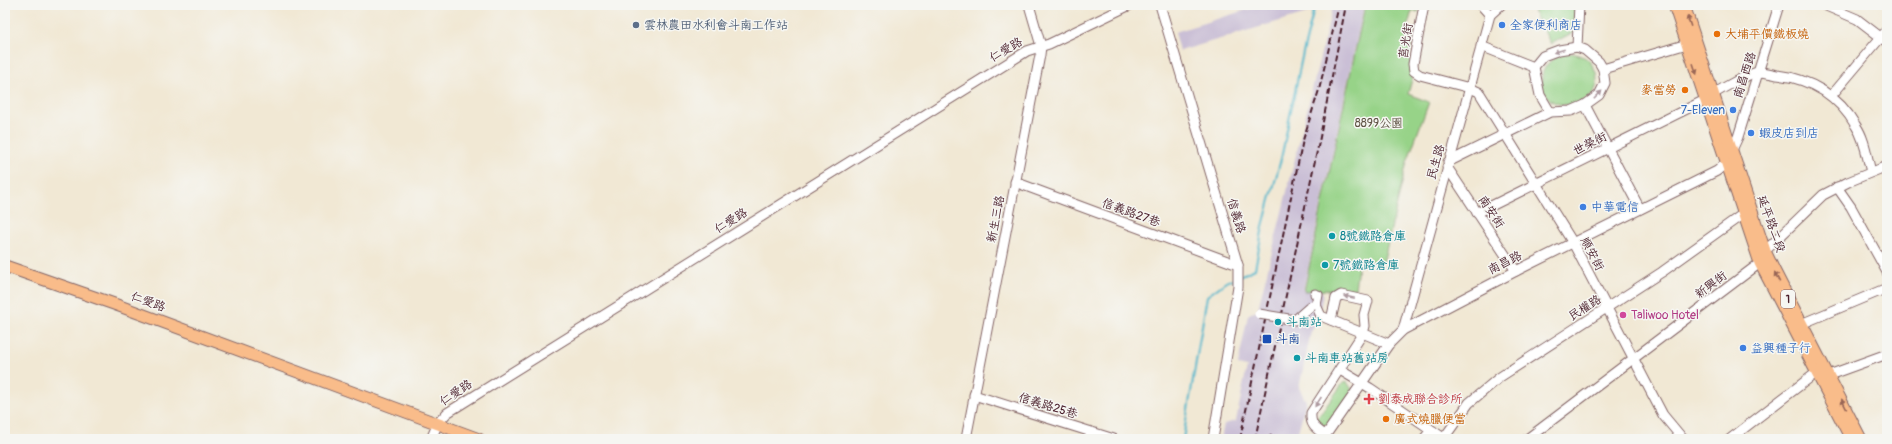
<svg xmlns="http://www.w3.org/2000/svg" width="1892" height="444" font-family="Pangolin,'LXGW WenKai TC',sans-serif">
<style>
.industrial{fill:#cabfd6}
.green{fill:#97d388;stroke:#70795a}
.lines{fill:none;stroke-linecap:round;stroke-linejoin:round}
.stream{stroke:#4fb7cd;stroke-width:2}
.minor-casing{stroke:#846566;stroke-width:11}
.major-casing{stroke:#846566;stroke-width:13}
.minor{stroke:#fff;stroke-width:9}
.major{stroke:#f9bc8a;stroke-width:11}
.rail{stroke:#4a1f2b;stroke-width:2;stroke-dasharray:6 3;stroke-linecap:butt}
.minor-bridge-casing{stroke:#846566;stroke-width:11;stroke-linecap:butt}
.minor-bridge{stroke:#fff;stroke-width:9}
.oneway{fill:#996656}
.oneway2{fill:#ae9aa0}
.service-dot{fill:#5c6f8a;stroke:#f6f6f2;stroke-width:1.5}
.shop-dot{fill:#3f7fe0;stroke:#f6f6f2;stroke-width:1.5}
.food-dot{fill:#e8710a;stroke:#f6f6f2;stroke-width:1.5}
.culture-dot{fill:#0f9aa8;stroke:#f6f6f2;stroke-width:1.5}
.hotel-dot{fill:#d1479c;stroke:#f6f6f2;stroke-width:1.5}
.transit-dot{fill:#1a4fb4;stroke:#f6f6f2;stroke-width:1.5}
.health-dot{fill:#e0444e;stroke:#f6f6f2;stroke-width:1.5}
.labels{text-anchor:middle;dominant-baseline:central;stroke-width:3;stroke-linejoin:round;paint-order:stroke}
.shield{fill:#f6f6f2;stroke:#7e6067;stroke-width:1}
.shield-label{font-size:11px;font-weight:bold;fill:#4a1f2b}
.service-label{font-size:12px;fill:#4e5e75;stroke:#f6f6f2;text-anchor:start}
.shop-label{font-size:12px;fill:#366cbe;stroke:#f6f6f2;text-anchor:start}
.food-label{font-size:12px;fill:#c56008;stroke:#f6f6f2;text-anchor:start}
.street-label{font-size:12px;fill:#4a1f2b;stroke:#f6f6f2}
.park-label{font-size:12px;fill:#615547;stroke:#f6f6f2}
.culture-label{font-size:12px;fill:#0d838f;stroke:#f6f6f2;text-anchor:start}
.hotel-label{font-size:12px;fill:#b23c85;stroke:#f6f6f2;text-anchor:start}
.transit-label{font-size:12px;fill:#164399;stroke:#f6f6f2;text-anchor:start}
.health-label{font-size:12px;fill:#be3a42;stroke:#f6f6f2;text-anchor:start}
</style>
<rect width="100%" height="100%" fill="#f6f6f2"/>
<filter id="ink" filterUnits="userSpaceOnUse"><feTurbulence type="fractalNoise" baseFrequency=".025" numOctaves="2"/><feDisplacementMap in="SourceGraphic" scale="8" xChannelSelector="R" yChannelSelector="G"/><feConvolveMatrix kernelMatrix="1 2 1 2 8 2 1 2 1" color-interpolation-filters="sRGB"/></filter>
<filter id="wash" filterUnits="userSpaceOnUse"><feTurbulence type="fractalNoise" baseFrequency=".012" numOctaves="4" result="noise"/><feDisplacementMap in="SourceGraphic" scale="16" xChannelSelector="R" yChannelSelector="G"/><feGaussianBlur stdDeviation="0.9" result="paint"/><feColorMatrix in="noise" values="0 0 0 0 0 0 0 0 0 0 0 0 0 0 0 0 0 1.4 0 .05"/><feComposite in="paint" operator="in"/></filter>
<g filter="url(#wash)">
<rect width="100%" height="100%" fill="#f1e8d4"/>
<g class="industrial">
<polygon points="1262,5 1313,5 1310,12 1180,51 1175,32"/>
<polygon points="1333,5 1364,5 1303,291 1320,291 1323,293 1318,320 1311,332 1299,388 1306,401 1298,432 1284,433 1282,439 1221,439 1224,424 1236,421 1247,367 1238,365 1248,315 1258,309"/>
</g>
<g class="green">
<polygon points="1365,5 1420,5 1418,13 1412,11 1406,32 1414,37 1409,54 1413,76 1408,94 1429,102 1407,162 1383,263 1359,259 1355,289 1304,291"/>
<polygon points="1530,5 1575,5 1574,32 1551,44"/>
<path d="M1570,53C1576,54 1582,55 1587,59C1596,67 1601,83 1593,93C1582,107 1551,111 1544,91C1536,71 1550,55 1570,53Z"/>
<polygon points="1347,382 1353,391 1329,424 1326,426 1320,424 1316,420 1343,383"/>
</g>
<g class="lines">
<g class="stream">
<polyline points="1240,276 1255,269 1263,226 1281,159 1302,57 1315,5"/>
<polyline points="1183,439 1207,296 1226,282 1236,278"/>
</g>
</g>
</g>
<g filter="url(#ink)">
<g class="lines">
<g class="minor-casing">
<g id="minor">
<polyline points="1160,5 1238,265 1238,287 1213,439"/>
<polyline points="1424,5 1413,64 1414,71 1420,75 1470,88 1479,92 1573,243 1663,415 1683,439"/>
<polyline points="1481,5 1490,15"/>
<polyline points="1824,5 1857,19 1887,42"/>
<polyline points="1481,46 1534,67"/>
<polyline points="1577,47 1579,5"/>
<polyline points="1603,69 1687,44"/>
<polyline points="1832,95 1887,30"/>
<polyline points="1585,105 1640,209"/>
<polyline points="1448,162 1550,112 1571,111 1585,105 1599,95 1605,83 1603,69 1599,62 1585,50 1577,47 1559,50 1543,56 1534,67 1540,95 1550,112"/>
<polyline points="1447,167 1516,271"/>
<polyline points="1015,182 1238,265"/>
<polyline points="1837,187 1851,207 1887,272"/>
<path d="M1477,213L1705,100C1713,93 1749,73 1759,72C1765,72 1772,74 1777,75C1811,79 1839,96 1856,126C1865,139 1867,157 1871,172"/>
<polyline points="1315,294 1318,295 1316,305 1321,316 1389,344"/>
<polyline points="1797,322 1801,324 1887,288"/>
<polyline points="1403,330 1490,15 1501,5"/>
<polyline points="1340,370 1370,388 1445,439"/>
<polyline points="974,395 1114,439"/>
<path d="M1325,435C1315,428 1310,425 1311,413L1363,333L1365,326L1364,315L1368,301L1341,295L1336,298L1331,320"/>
<polyline points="1444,438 1469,403 1500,377 1662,272 1743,214 1749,213"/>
<polyline points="431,439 438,423 447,413 1027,51 1049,44 1130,5"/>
<polyline points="966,439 1040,55 1041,46 1029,5"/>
<polyline points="1323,439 1389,344 1403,330 1516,271 1717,171 1726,163 1738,137 1779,5"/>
<polyline points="1424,439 1431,430"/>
<polyline points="1527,439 1760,263 1765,251 1823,195 1848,182 1887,166"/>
<polyline points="1730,439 1816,373 1829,375 1887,354"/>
</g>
</g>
<g class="major-casing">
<g id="major">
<polyline points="1674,5 1760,263 1851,439"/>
<polyline points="1684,5 1765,251 1774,270 1861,439"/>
<polyline points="5,266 114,304 479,439"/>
</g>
</g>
<use href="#minor" class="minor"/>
<use href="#major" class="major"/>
<g class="rail">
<polyline points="1240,439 1303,140 1319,90 1339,5"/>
<polyline points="1255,439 1319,142 1346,5"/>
<polyline points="1270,439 1271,434"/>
<polyline points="1279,439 1280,436"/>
</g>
<g class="minor-bridge-casing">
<polyline id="minor-bridge" points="1259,314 1295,320 1312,305"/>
</g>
<use href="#minor-bridge" class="minor-bridge"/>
</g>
<defs><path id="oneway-solid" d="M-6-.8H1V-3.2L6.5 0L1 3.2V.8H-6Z"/></defs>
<g class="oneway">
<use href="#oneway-solid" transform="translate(1689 21) rotate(-108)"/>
<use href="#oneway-solid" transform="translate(1695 69) rotate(71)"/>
<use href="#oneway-solid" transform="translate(1777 277) rotate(-117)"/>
<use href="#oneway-solid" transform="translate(1844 404) rotate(-117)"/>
</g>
<g class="oneway2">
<use href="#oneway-solid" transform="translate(1559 51) rotate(163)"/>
<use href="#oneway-solid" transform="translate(1598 95) rotate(-46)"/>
<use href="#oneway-solid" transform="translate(1349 297) rotate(-168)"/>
<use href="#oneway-solid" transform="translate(1318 402) rotate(124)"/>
</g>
</g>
<circle class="service-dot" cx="636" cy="25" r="4"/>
<g class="shop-dot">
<circle cx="1502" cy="25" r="4"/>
<circle cx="1733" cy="110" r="4"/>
<circle cx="1751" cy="133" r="4"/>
<circle cx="1583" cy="207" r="4"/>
<circle cx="1743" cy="348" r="4"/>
</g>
<g class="food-dot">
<circle cx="1717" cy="34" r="4"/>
<circle cx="1685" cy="90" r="4"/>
<circle cx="1386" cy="419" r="4"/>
</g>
<g class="culture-dot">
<circle cx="1332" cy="236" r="4"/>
<circle cx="1325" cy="265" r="4"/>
<circle cx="1278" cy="322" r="4"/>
<circle cx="1297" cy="358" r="4"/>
</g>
<circle class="hotel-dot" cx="1623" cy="315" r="4"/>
<rect class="transit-dot" x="1262" y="334" width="10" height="10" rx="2"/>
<path class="health-dot" d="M1367 393h4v4h4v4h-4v4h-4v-4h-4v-4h4z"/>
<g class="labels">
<rect class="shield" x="1781" y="290" width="14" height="18" rx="3"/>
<g class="shield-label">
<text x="1788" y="299">1</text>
</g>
<g class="service-label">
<text x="644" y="25">雲林農田水利會斗南工作站</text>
</g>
<g class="shop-label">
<text x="1510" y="25">全家便利商店</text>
<text x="1725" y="110" text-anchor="end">7-Eleven</text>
<text x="1759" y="133">蝦皮店到店</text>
<text x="1591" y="207">中華電信</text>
<text x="1751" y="348">益興種子行</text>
</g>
<g class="food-label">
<text x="1725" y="34">大埔平價鐵板燒</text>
<text x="1677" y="90" text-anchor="end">麥當勞</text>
<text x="1394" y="419">廣式燒臘便當</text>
</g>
<g class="street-label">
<text transform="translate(1406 41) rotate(-81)">莒光街</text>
<text transform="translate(1006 50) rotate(-31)">仁愛路</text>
<text transform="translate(1745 75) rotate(-72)">南昌西路</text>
<text transform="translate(1590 144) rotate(-27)">世榮街</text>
<text transform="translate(1436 162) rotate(-74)">民生路</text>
<text transform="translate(1491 212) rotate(56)">南安街</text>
<text transform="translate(1131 213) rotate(20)">信義路27巷</text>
<text transform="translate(1236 216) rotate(73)">信義路</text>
<text transform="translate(996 219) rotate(-79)">新生三路</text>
<text transform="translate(731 221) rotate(-32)">仁愛路</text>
<text transform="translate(1771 224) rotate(70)">延平路二段</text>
<text transform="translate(1592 254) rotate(62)">順安街</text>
<text transform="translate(1505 263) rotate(-27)">南昌路</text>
<text transform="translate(1711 285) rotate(-37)">新興街</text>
<text transform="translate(148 302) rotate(20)">仁愛路</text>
<text transform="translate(1585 308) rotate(-33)">民權路</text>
<text transform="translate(456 393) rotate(-34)">仁愛路</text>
<text transform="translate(1048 406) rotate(17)">信義路25巷</text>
</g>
<g class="park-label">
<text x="1379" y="123">8899公園</text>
</g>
<g class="culture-label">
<text x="1340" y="236">8號鐵路倉庫</text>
<text x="1333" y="265">7號鐵路倉庫</text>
<text x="1286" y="322">斗南站</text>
<text x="1305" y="358">斗南車站舊站房</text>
</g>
<g class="hotel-label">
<text x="1631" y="315">Taliwoo Hotel</text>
</g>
<g class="transit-label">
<text x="1276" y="339">斗南</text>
</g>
<g class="health-label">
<text x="1378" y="399">劉泰成聯合診所</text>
</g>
</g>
<rect width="1892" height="444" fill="none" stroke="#f6f6f2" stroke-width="20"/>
</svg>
